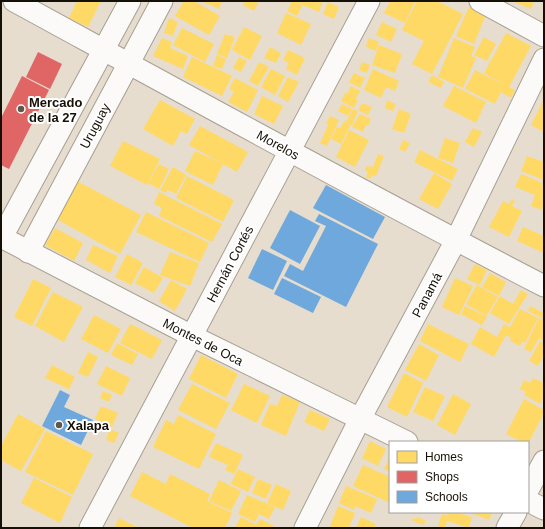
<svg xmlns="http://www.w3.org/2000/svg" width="545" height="529" font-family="Arial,sans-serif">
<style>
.homes{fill:#ffd966}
.shops{fill:#e06666}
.schools{fill:#6fa8dc}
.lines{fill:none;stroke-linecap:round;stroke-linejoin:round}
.minor-casing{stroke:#a69f93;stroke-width:23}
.minor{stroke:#fbfaf8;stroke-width:21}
.poi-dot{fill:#5e584c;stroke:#fff;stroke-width:1.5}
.labels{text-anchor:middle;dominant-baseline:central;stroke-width:4;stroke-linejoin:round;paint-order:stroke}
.poi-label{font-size:13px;font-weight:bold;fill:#151006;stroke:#fff;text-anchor:start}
.street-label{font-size:13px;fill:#151006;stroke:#fff}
</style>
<rect width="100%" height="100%" fill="#e6ddce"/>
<g class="homes">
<polygon points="77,1 101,1 88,27 69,18"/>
<polygon points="184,1 194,1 220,16 209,35 175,16"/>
<polygon points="201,1 222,1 219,9"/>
<polygon points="245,1 259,1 254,11 243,5"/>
<polygon points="292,1 323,1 319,12 295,2 302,6 297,16 287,11"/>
<polygon points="390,1 415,1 405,23 384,13"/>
<polygon points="417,1 437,1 463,14 432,74 412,64 424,41 402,30"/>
<polygon points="512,1 534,1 531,9"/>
<polygon points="328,2 339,7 334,19 323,14"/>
<polygon points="469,7 486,14 474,44 456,36"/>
<polygon points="286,13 311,24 301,45 277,33"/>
<polygon points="169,18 178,22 173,36 164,33"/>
<polygon points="382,22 397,29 391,42 376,35"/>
<polygon points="244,27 262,36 250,60 232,50"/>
<polygon points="182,28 214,44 205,62 173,45"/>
<polygon points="506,33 531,46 509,87 515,90 511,98 501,92 495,104 465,89 475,70 505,85 484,73"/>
<polygon points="225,34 235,37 227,58 217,54"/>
<polygon points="484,37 496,44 487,61 474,55"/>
<polygon points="162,38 172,42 170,48 188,56 183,69 153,56"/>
<polygon points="369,38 379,42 376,51 366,47"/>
<polygon points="454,38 475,47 471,56 476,58 463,88 438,77"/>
<polygon points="379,45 402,54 395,73 372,65"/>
<polygon points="270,47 281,53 276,63 264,58"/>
<polygon points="288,50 305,58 297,75 286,69 289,63 283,60"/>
<polygon points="217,55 226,59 222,69 213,66"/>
<polygon points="192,57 232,76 222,96 183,77"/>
<polygon points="239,57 247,61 241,72 233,68"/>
<polygon points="259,62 269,67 258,86 249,81"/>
<polygon points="362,62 370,65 367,73 359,70"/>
<polygon points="271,69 285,76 275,95 261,87"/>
<polygon points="373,69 399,81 395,91 386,87 381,98 364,90"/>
<polygon points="354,73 365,78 360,88 349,82"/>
<polygon points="432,75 444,82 441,88 428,82"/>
<polygon points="288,77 299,82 288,102 278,96"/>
<polygon points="235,78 258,90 247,112 228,102 234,92 229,89"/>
<polygon points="351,86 360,91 356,99 358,100 354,108 341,101 345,93 347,94"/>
<polygon points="454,86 486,102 476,123 443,106"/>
<polygon points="262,96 283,106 274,124 254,114"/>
<polygon points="544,99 544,132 531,125"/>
<polygon points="160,100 195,119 187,134 181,131 173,146 143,129"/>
<polygon points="387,100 396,104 393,111 385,108"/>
<polygon points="362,103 372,107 368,115 358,110"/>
<polygon points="342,104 352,109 348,116 338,111"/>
<polygon points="353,109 358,111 352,125 346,122"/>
<polygon points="399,109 411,114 404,133 392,129"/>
<polygon points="360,114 371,119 368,126 359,121 366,125 363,132 352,127"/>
<polygon points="330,116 339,120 327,146 320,143 328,125 326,124"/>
<polygon points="344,121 351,124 341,144 331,139 337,127 340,128"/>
<polygon points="200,126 248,152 237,172 189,145"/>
<polygon points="473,128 482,132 474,147 465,142"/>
<polygon points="349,130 369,140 355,167 336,157"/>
<polygon points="445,138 460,143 453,163 438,158"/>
<polygon points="403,140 410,143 405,152 399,149"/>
<polygon points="123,141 160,159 147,185 110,166"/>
<polygon points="420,150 458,169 452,181 414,162"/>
<polygon points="195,151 223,164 213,185 185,171"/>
<polygon points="378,154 384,156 376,176 372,175 370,179 366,177 368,172 365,170 367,166 373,167"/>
<polygon points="527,156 544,162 544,180 521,171"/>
<polygon points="159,164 169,169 159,189 148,183"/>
<polygon points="173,167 186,175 176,194 168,190 166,193 160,190"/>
<polygon points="434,173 452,184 438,209 419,199"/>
<polygon points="521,174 543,183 542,186 544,187 544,205 542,210 531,206 535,195 515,187"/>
<polygon points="187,176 234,200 223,222 176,198"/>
<polygon points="77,181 141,215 120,254 56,219"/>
<polygon points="159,192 222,224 212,242 159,216 162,208 154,204"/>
<polygon points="512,199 515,200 512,206 522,211 509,237 489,227 503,201 509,204"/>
<polygon points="146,212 209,243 200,262 136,232"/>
<polygon points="523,227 544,236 544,253 517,241"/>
<polygon points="55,228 83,243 74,261 45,245"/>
<polygon points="93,245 118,256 110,273 86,260"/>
<polygon points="170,252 199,263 190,286 160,275"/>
<polygon points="127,254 143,263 131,285 115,277"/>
<polygon points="475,264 487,270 480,285 467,279"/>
<polygon points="144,267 163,278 154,293 135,283"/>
<polygon points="490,273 506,282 499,296 482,287"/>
<polygon points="455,278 473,286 459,315 442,307"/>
<polygon points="33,279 51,288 32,326 14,317"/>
<polygon points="171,280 187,289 175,311 159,301"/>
<polygon points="477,285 498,297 486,316 466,304"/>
<polygon points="521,290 528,294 509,324 490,313 500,296 513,304"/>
<polygon points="53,292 83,307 64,342 35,326"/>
<polygon points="465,306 487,317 482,325 461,314"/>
<polygon points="530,306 544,313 544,319 528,311"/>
<polygon points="520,309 538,318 525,343 522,342 520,346 510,341 511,338 506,335 494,357 471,344 480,327 497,337 504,324 510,327"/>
<polygon points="94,315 121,329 108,353 81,339"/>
<polygon points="539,318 544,320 544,341 539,338 531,352 524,349"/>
<polygon points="130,324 162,340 152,359 120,343"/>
<polygon points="428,324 469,344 460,362 420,341"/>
<polygon points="540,341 544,343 544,355 538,366 529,361"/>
<polygon points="117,343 138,354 132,365 111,355"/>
<polygon points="419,344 439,355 426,381 405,370"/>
<polygon points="88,352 98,357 88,377 78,373"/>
<polygon points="201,355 238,374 226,398 189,379"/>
<polygon points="52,365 75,377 69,389 45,378"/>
<polygon points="106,366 130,378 122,396 97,384"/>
<polygon points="404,373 423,383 407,417 387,407"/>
<polygon points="533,378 544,383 544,396 540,404 524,395 526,392 520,389 524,380 530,383"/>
<polygon points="192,384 230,403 216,429 178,410"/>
<polygon points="244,384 270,396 257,423 231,410"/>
<polygon points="425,387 445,396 433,421 413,412"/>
<polygon points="103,391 112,395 109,402 100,398"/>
<polygon points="453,394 471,404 455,435 437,425"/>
<polygon points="282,395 300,402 286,436 261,425 270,404 277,406"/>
<polygon points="524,399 544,410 544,413 529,442 522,442 506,434"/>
<polygon points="101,406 118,413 112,427 95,419"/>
<polygon points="310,410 330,419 324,431 304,422"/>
<polygon points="18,414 45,429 21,471 1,460 1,446"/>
<polygon points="178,415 216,434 199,469 153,447 166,420 174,424"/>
<polygon points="110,429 119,433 114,443 106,440"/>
<polygon points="46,431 93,454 73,495 25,472"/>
<polygon points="370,441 386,449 378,466 362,458"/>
<polygon points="216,443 243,455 234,474 225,470 228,465 209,457"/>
<polygon points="390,456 390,472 384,469"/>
<polygon points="363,465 390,477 390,503 353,486"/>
<polygon points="238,469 255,477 248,492 231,484"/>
<polygon points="142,472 166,484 170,474 210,494 207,501 232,513 225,528 193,528 199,516 193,528 130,496"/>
<polygon points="34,478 72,497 60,523 21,503"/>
<polygon points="258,479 272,485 266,499 252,493"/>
<polygon points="219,480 241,491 231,511 209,501"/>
<polygon points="276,484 291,491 283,510 267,503"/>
<polygon points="346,486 377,499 371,513 355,506 354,510 339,503"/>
<polygon points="247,495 275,507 269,519 259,514 255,522 238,514"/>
<polygon points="338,506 355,513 349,528 334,528 330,526"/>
<polygon points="448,512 455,512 472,517 469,528 447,521 445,528 438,526 442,514 447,515"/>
<polygon points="468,512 492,512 489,520"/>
<polygon points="241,517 256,525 260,519 274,526 273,528 235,528"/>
<polygon points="361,517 376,524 374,528 356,528"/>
<polygon points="417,517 425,520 424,525 412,521 413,518 416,519"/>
<polygon points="119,518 139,528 114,528"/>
</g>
<g class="shops">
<polygon points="38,52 62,64 50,89 26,77"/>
<polygon points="22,76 49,90 9,169 1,165 1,118"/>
</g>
<g class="schools">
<polygon points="326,185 385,217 373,239 313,208"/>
<polygon points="290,210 320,226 300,264 270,248"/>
<polygon points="319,214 378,244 346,307 284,276 290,264 303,271 326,226 315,221"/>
<polygon points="262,249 287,261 273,290 248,278"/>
<polygon points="282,278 321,297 313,313 274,294"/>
<polygon points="60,390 70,395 64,407 93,420 81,445 42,426"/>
</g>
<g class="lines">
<g class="minor-casing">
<g id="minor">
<path d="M14,1C190,97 366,194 544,286"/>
<polyline points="480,1 544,36"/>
<polyline points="1,237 192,336 407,442"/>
<polyline points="2,237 130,1"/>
<polyline points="28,252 162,1"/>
<polyline points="528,490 544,461"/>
<polyline points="528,501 544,509"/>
<polyline points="90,528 369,1"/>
<polyline points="305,528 360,419 456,240 544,59"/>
<polyline points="507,528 516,512"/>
</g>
</g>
<use href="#minor" class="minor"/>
</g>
<g class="poi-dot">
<circle cx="21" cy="109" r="4"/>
<circle cx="59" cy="425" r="4"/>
</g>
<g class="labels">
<g class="poi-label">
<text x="29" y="102">Mercado<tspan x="29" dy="15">de la 27</tspan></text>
<text x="67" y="425">Xalapa</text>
</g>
<g class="street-label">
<text transform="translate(95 126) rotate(-62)">Uruguay</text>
<text transform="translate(278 145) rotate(29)">Morelos</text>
<text transform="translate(230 264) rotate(-62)">Hernán Cortés</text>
<text transform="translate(427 295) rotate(-62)">Panamá</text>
<text transform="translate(203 342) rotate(27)">Montes de Oca</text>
</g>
</g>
<rect width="545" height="529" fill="none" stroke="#151006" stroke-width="4"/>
<rect x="389" y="441" width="140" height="72" fill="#ffffff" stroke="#a19f9b"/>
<rect x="397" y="451" width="20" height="12" fill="#ffd966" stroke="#a19f9b"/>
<text x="425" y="461" font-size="12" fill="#151006">Homes</text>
<rect x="397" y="471" width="20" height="12" fill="#e06666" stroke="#a19f9b"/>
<text x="425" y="481" font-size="12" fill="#151006">Shops</text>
<rect x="397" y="491" width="20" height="12" fill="#6fa8dc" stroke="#a19f9b"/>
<text x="425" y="501" font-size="12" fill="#151006">Schools</text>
</svg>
